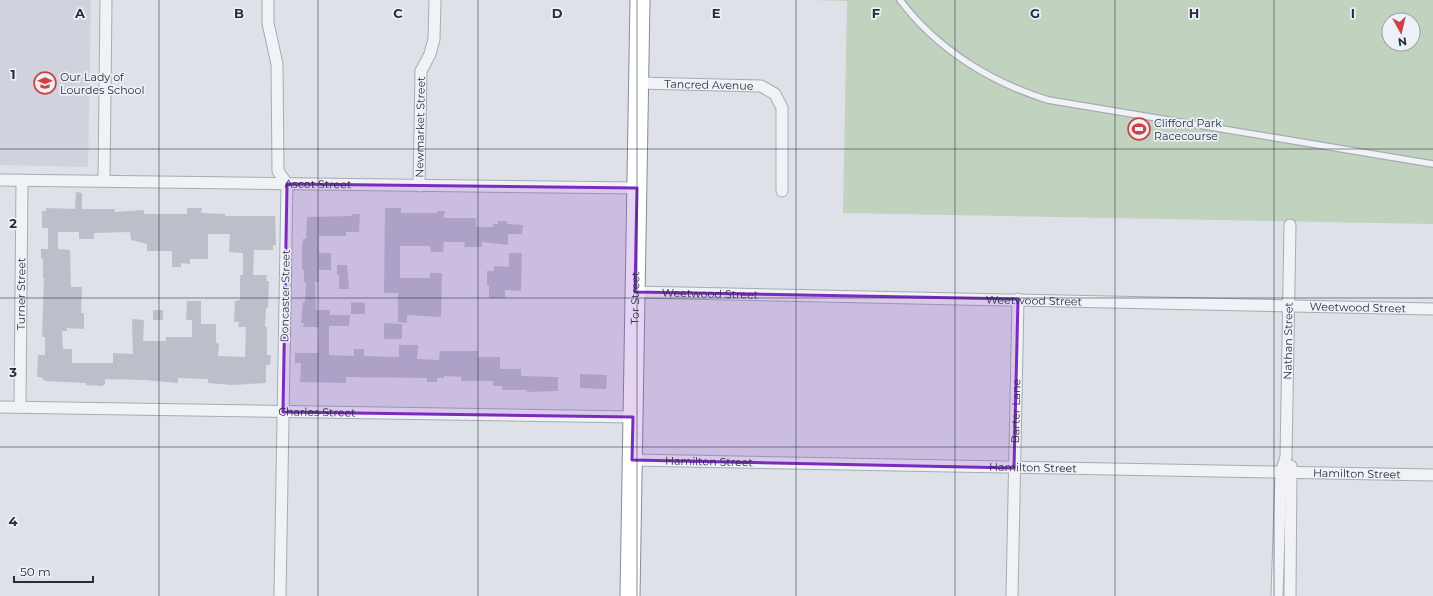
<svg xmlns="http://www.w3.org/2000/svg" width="1433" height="596" font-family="Montserrat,sans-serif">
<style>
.built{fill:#d0d3dd}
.green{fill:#c1d2bf;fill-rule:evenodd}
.building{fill:#bbbfca;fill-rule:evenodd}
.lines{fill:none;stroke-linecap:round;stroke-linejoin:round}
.service-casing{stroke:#a7abb5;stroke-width:8}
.minor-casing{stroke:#a7abb5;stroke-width:13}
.trunk-casing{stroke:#858c9e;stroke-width:21}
.service{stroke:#f1f2f6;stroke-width:5.5}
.minor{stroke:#f1f2f6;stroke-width:11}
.trunk{stroke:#fff;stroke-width:19}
.marked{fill:#7b2cbf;fill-opacity:0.2;stroke:#7b2cbf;stroke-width:3;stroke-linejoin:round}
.grid{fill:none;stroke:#272d3f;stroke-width:1;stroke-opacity:0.55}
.labels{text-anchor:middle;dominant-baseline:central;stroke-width:3.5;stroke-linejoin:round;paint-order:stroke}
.poi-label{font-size:11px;fill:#272d3f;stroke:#edf0f5;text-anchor:start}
.street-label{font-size:11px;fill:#272d3f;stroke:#edf0f5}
.grid-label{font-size:13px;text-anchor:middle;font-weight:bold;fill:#272d3f;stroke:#edf0f5;stroke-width:3.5;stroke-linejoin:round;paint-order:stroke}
</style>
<rect width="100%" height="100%" fill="#dee1e8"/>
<polygon class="built" points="0,0 91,0 88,167 0,165"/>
<path class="green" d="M813,0H1433V224L843,213L847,1ZM1389,20H1413V44H1389Z"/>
<g class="building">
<path d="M76,192L82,193V209H115V212L144,210V214H187V208H202L201,213L225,214V216H275L276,245H273V250H254L253,275H267L266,281H269L268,308H266L265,327H267V355H271L270,365H266V383L233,385L208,383V379L180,378H178V383L145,380L105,379V384L102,386L86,385V383L45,381L41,377H37L38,355H45V337H42L44,278H43V259L41,258V249H48V228H42V211H46V208L75,209ZM58,232H79V239H94V233L130,232L131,240L147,244V251H172V267H181V263L190,264V259H208V234H230L229,252L243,253V275H240V300L235,301L234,322H239L238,327H246L245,357L218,356L219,344L216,343V324H201V301H187L186,320H192V337H166V341H143L144,320L132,319L133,354L113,353V363H72V349H63L62,331H67V328L84,329V313H81L82,287H71L70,250L58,249Z"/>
<polygon points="385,208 401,208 401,213 437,213 437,211 445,211 444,218 476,218 476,227 493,227 493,224 498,224 498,221 507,221 507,224 523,225 522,234 508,234 508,245 482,242 482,247 464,247 465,242 444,242 443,252 431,252 430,246 400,246 400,278 430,278 430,273 442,273 441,317 407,315 407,323 398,322 398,293 384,293"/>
<polygon points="352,214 360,214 359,232 346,232 346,236 319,236 319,253 331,253 331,270 319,270 319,282 315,282 316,310 330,310 330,315 350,315 349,326 329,326 329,354 330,355 354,356 354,349 364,349 364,356 399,357 399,345 418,345 417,359 439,360 440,351 478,351 478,357 500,357 500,369 521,369 521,376 558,377 558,391 527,392 527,390 502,390 502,386 493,386 493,381 461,381 461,377 444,376 444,378 437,378 437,382 427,382 427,378 346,377 346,383 300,382 301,363 295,363 295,353 318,353 319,330 317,327 303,327 304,323 301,323 303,302 305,302 306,282 304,282 304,270 302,270 302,248 303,239 306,239 307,217 352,216"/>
<polygon points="509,253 522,253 521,291 505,290 505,298 489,298 489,286 487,286 487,271 494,271 494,266 509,267"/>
<polygon points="337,265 347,265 349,289 339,289 339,275 337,275"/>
<polygon points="351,302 365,303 365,314 351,314"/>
<rect x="153" y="310" width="10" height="10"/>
<polygon points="384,323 402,324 402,339 384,339"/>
<polygon points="580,374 607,375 606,389 580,388"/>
</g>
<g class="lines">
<g class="service-casing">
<path id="service" d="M900,0C937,49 990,82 1048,100L1433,164"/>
</g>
<g class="minor-casing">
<g id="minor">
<polyline points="268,0 268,23 277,64 278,171 287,184 280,596"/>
<path id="s1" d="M638,83L761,86L775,94L782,108V191"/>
<path id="s2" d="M0,180L637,188"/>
<polyline points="104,181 106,0"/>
<path id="s3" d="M419,186L421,71L430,54L434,39L435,0"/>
<path id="s4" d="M635,292L1433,309"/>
<path id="s5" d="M0,407L633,417"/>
<path id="s6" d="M20,407L22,180"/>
<path id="s7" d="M632,460L1433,475"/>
<path id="s8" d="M1012,596L1018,299"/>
<path id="s9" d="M1277,596L1281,473L1286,457L1290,225"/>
<polyline points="1290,596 1291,466"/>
</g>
</g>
<g class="trunk-casing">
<g id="trunk">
<path id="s10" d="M630,596L640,0"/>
</g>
</g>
<use href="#service" class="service"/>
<use href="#minor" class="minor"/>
<use href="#trunk" class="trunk"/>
</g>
<path class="marked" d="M287,184L637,188L635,292L1018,299L1014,468L632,460L633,417L283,412Z"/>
<path class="grid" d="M159,0V596M318,0V596M478,0V596M637,0V596M796,0V596M955,0V596M1115,0V596M1274,0V596M0,149H1433M0,298H1433M0,447H1433"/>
<defs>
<g id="school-ring" transform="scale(1.15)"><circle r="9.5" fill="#edf0f5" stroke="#ce4245" stroke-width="1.5"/><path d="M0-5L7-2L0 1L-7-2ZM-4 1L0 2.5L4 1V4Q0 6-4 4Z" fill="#ce4245"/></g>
<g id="stadium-ring" transform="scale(1.15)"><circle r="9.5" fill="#edf0f5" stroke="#ce4245" stroke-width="1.5"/><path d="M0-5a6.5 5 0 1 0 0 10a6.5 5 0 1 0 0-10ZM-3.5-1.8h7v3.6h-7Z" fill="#ce4245"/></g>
</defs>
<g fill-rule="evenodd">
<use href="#school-ring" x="45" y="83"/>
<use href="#stadium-ring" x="1139" y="129"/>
</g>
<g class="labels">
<g class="poi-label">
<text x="60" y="77">Our Lady of<tspan x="60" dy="13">Lourdes School</tspan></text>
<text x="1154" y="123">Clifford Park<tspan x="1154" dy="13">Racecourse</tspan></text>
</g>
<g class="street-label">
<text stroke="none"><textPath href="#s1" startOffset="71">Tancred Avenue</textPath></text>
<text stroke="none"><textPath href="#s3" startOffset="59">Newmarket Street</textPath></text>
<text stroke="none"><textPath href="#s2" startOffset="318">Ascot Street</textPath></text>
<text stroke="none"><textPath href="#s4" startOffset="75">Weetwood Street</textPath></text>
<text stroke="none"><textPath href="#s6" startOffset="113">Turner Street</textPath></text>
<text transform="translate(285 296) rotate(-89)">Doncaster Street</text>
<text stroke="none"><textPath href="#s10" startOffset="298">Tor Street</textPath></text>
<text stroke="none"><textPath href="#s4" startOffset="399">Weetwood Street</textPath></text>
<text stroke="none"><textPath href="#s4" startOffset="723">Weetwood Street</textPath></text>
<text stroke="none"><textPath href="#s9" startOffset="256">Nathan Street</textPath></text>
<text stroke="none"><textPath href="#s8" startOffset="185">Barter Lane</textPath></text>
<text stroke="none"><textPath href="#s5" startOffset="317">Charles Street</textPath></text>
<text stroke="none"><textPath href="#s7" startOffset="77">Hamilton Street</textPath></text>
<text stroke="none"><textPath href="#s7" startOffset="401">Hamilton Street</textPath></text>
<text stroke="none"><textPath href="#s7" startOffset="725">Hamilton Street</textPath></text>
</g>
</g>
<g class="grid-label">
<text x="80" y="18">A</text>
<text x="239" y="18">B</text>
<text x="398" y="18">C</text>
<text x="557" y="18">D</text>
<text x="716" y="18">E</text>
<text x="876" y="18">F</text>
<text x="1035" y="18">G</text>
<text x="1194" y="18">H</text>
<text x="1353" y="18">I</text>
<text x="13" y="79">1</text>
<text x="13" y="228">2</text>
<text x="13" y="377">3</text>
<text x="13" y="526">4</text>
</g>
<g transform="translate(1401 32) rotate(172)"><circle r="19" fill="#edf0f5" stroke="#9ea2ac"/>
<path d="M0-3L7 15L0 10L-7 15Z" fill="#ce4245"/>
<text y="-6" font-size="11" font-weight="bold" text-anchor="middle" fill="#272d3f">N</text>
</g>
<path d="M14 576v6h79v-6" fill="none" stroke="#272d3f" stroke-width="2"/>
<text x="20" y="576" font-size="12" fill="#272d3f" stroke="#edf0f5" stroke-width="3" paint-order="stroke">50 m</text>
</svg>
